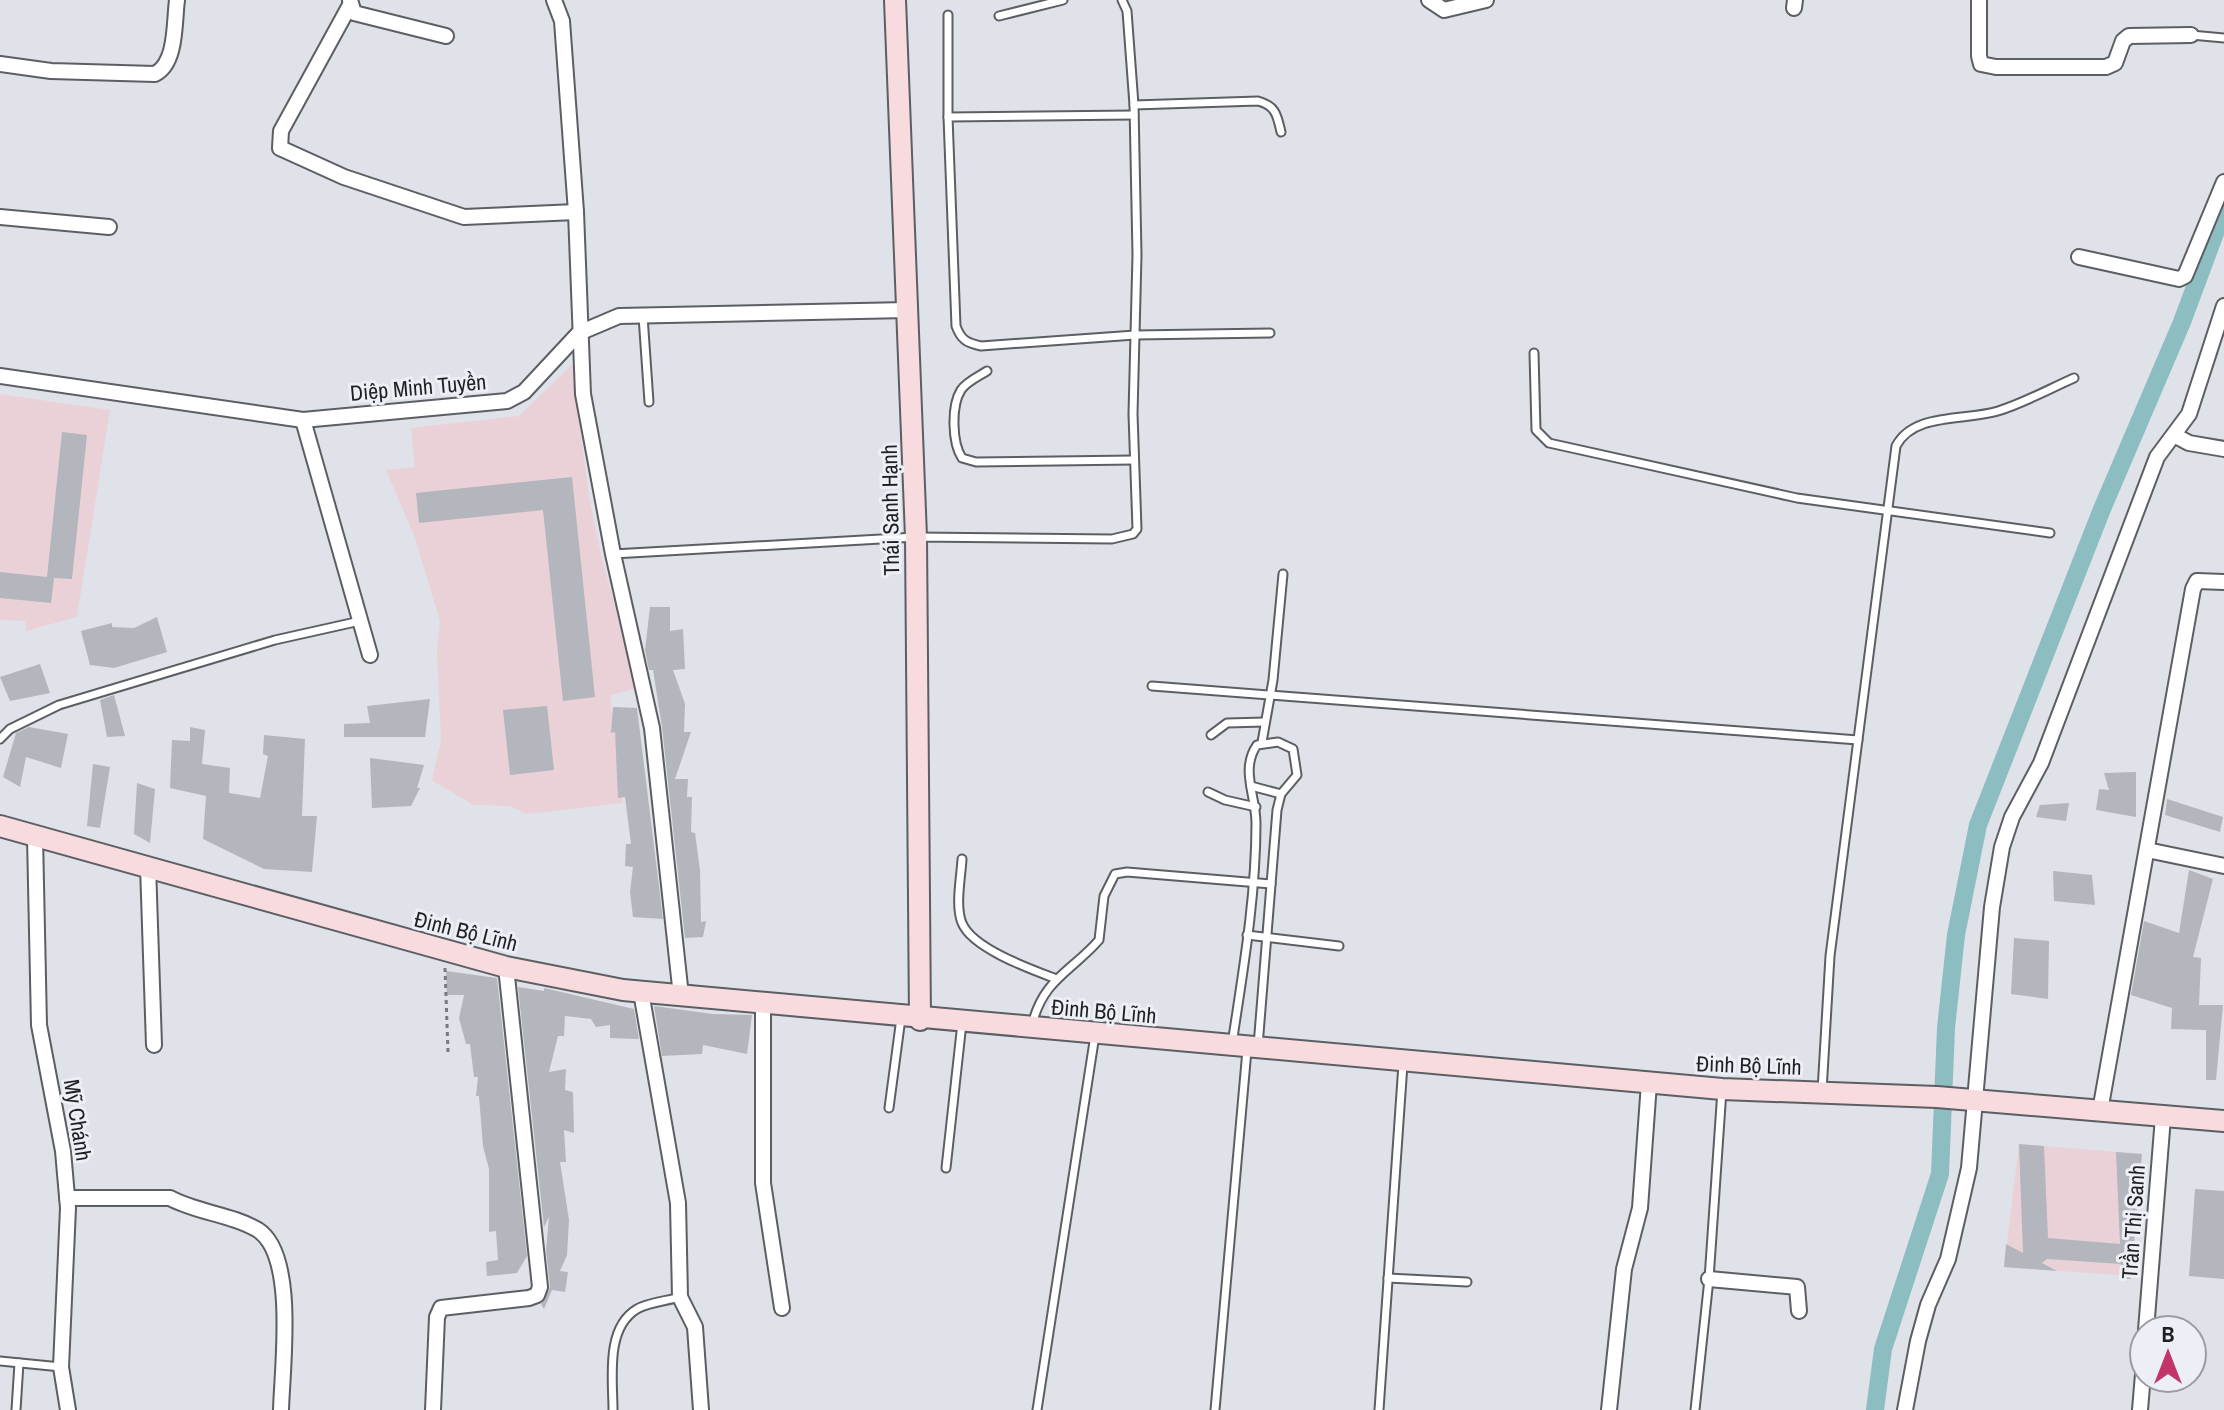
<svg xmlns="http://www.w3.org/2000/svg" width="2224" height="1410" font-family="'Archivo Narrow',sans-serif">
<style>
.education{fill:#ead1d7}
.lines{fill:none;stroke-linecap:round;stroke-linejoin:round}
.canal{stroke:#8cbdc1;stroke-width:18}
.building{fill:#b3b6bc}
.lane-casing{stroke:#5b5e63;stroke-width:11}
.street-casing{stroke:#5b5e63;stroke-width:18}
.secondary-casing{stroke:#5b5e63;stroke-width:24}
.path{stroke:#787a7e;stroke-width:3;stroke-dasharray:4 4;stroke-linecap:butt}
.lane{stroke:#fff;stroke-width:7}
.street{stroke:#fff;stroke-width:14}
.secondary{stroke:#f8dbde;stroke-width:20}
.labels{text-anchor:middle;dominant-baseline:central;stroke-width:6;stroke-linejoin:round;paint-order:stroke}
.street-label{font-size:22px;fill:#1f2022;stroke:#eceff6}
</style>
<rect width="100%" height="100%" fill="#dfe2e8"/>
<g class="education">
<polygon points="577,360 575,391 589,496 601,555 638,688 610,695 623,803 527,814 510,806 473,805 432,780 441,740 437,652 440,621 415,538 386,470 415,467 411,428 519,416"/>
<polygon points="0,394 110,410 77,617 26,631 25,621 0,620"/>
<polygon points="2019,1144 2142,1154 2130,1276 2004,1267"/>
</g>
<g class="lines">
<polyline class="canal" points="1875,1410 1883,1349 1940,1174 1946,1028 1956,935 1978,825 2102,509 2182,322 2224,209"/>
</g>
<g class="building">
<polygon points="62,432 87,435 72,579 54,578 51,603 0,598 0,572 47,577"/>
<polygon points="572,477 595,697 563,701 543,510 419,523 416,493"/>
<polygon points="650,607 670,607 670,631 683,629 685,669 673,670 685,704 684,732 691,732 675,779 688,779 687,797 692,797 691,832 695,833 700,870 701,922 706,921 703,937 685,938 662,727 653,670 649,670 645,650"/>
<polygon points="157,617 167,652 114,668 90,665 81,631 112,623 112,627 134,628"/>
<polygon points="40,664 50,693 10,701 0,677"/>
<polygon points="114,695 125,736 107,737 100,700"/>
<polygon points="430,699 425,737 344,737 344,724 370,723 367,706"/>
<polygon points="547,706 554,770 510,775 503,710"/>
<polygon points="613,707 637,708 663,919 633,917 630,892 633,867 625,866 626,844 631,844 625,797 618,798 615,732 611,733"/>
<polygon points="29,727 68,734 61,768 26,757 20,787 3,777 16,733"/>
<polygon points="190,727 205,730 202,764 230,768 229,793 260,798 268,756 263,754 264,735 305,739 302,816 317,816 312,872 264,869 203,839 206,796 170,788 172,740 190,741"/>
<polygon points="370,758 424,765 417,788 420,788 411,806 372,808"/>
<polygon points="93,764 110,767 100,828 87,826"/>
<polygon points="2136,772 2136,817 2096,810 2099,789 2109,790 2104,773"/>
<polygon points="137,783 155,789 150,843 134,834"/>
<polygon points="2167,799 2223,817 2220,832 2165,815"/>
<polygon points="2069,803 2066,821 2036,817 2040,805"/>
<polygon points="2189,870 2213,879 2193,957 2201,958 2199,1005 2223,1005 2216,1080 2206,1080 2206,1030 2171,1029 2172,1008 2131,995 2144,921 2179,933"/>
<polygon points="2053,871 2092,875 2095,905 2054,901"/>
<polygon points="2014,938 2049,941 2048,999 2011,994"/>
<polygon points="446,971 497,978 527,1256 517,1273 487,1276 486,1262 498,1260 496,1231 489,1232 489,1169 483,1146 479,1096 476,1096 478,1077 474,1077 470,1044 466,1044 459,1018 464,995 447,995"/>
<polygon points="518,987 544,991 544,988 634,1009 639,1039 610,1038 610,1025 596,1027 591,1019 565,1016 564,1036 558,1036 549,1072 566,1069 565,1090 573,1092 574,1133 564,1130 566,1162 560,1162 569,1220 567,1255 560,1271 568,1272 565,1292 552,1290 544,1309 541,1304 550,1287 546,1251 549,1217 544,1227"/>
<polygon points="654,1006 713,1014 752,1015 747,1054 703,1045 702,1054 662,1056"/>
<polygon points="2019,1144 2044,1146 2048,1238 2120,1244 2116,1152 2142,1154 2131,1279 2122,1279 2121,1264 2047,1259 2042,1263 2057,1271 2004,1267 2006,1244 2023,1253"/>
<polygon points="2195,1189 2224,1191 2224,1279 2189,1276"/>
</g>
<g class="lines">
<g class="lane-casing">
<g id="lane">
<polyline points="948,15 948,117"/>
<polyline points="999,16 1063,0"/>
<polyline points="2191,35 2224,38"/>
<path d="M1134,105L1258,101C1276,106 1277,115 1281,132"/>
<path d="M1134,115L948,117L956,326C961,340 967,343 981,346L1135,335L1270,333"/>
<polyline points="643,316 649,402"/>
<polyline points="1534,353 1536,430 1549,443 1797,498 2050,533"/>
<path d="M987,371C979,376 966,382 961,390C951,406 952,443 962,458L976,462L1134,460"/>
<polyline points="613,554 916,537 1112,539 1133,534 1137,529 1133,414 1137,255 1134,105 1127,11 1122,0"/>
<polyline points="1152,686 1858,740"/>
<polyline points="1211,735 1227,723 1265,722"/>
<polyline points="0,739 10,729 59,705 275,640 360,621"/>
<polyline points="1262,742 1273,680 1283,574"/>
<polyline points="1251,786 1281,794"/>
<polyline points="1208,792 1225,800 1256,807"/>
<path d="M962,859C961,878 955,906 962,923C972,948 1030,969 1054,978"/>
<polyline points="1247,935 1339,946"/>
<path d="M1032,1025C1043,979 1071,972 1099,940L1104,896L1115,874L1127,872L1271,884"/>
<path d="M1232,1044C1243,971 1256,897 1256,823C1256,796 1240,769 1257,745L1278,742L1293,749L1297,775L1281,794L1277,810L1258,1046"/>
<path d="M1822,1091L1830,956L1896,446C1914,412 1966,421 1998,411C2024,403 2049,389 2074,378"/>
<polyline points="889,1108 901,1018"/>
<polyline points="946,1168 962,1023"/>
<polyline points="1388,1278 1467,1282"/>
<polyline points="0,1361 61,1367"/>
<polyline points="16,1410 19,1363"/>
<path d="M613,1410C613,1379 605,1328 637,1309C649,1302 667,1301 680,1297"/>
<polyline points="1037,1410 1095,1035"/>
<polyline points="1215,1410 1247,1050"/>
<polyline points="1379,1410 1403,1064"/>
<polyline points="1695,1410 1709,1279 1722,1090"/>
</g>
</g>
<g class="street-casing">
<g id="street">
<polyline points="350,0 354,13 446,36"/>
<polyline points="554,0 562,21 576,212 583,394 613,554 652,728 681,996"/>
<polyline points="1429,0 1444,10 1486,0"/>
<polyline points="1979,0 1979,56 1981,64 1996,67 2106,67 2115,63 2123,41 2129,36 2191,35"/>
<polyline points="350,5 281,131 280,148 344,177 464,217 576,212"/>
<polyline points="1794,8 1795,0"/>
<path d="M0,64L51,71L155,74C177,63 174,22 177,0"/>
<polyline points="0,217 109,227"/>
<polyline points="2079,257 2179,279 2185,276 2224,182"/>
<polyline points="0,376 303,420 507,401 524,392 579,333 619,316 908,310"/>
<polyline points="303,420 370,655"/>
<polyline points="2174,435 2189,443 2224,449"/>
<polyline points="35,837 39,1025 63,1151 68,1208 61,1367 68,1410"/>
<polyline points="2147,850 2224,866"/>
<polyline points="148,866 154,1045"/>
<polyline points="641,992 678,1203 680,1297 695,1327 701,1410"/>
<polyline points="763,1004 763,1183 782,1308"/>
<polyline points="2100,1111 2193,589 2197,581 2224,582"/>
<path d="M67,1198H170C198,1213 231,1214 258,1230C297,1255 282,1368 281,1410"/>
<polyline points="1709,1279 1797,1287 1799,1311"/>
<polyline points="2146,1330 2163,1117"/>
<polyline points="433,1410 437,1317 441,1308 529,1298 537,1295 540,1287 506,967"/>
<polyline points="1609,1410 1624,1269 1640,1208 1649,1083"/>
<polyline points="1905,1410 1918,1341 1928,1305 1948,1259 1969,1168 1992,907 2002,847 2012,817 2041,763 2157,457 2189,414 2224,306"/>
<polyline points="2140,1410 2144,1362"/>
</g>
</g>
<g class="secondary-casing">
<g id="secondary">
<polyline points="895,0 916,537 920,1020"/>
<polyline points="0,826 506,967 623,990 1722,1089 1937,1097 2224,1121"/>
</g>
</g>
<polyline class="path" points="445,968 448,1052"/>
<use href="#lane" class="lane"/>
<use href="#street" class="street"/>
<use href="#secondary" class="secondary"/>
</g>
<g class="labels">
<g class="street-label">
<text transform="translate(418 387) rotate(-5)">Diệp Minh Tuyền</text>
<text transform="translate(890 510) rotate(-91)">Thái Sanh Hạnh</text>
<text transform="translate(466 931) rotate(14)">Đinh Bộ Lĩnh</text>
<text transform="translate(1104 1011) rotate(5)">Đinh Bộ Lĩnh</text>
<text transform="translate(1749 1065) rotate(2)">Đinh Bộ Lĩnh</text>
<text transform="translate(78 1120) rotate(81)">Mỹ Chánh</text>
<text transform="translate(2133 1222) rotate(-86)">Trần Thị Sanh</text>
</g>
</g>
<g transform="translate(2168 1354)"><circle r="38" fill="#eceff6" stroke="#9a9ca1" stroke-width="2"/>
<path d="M0-6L14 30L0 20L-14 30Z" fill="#c1356b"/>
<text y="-12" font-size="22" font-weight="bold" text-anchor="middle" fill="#1f2022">B</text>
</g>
</svg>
